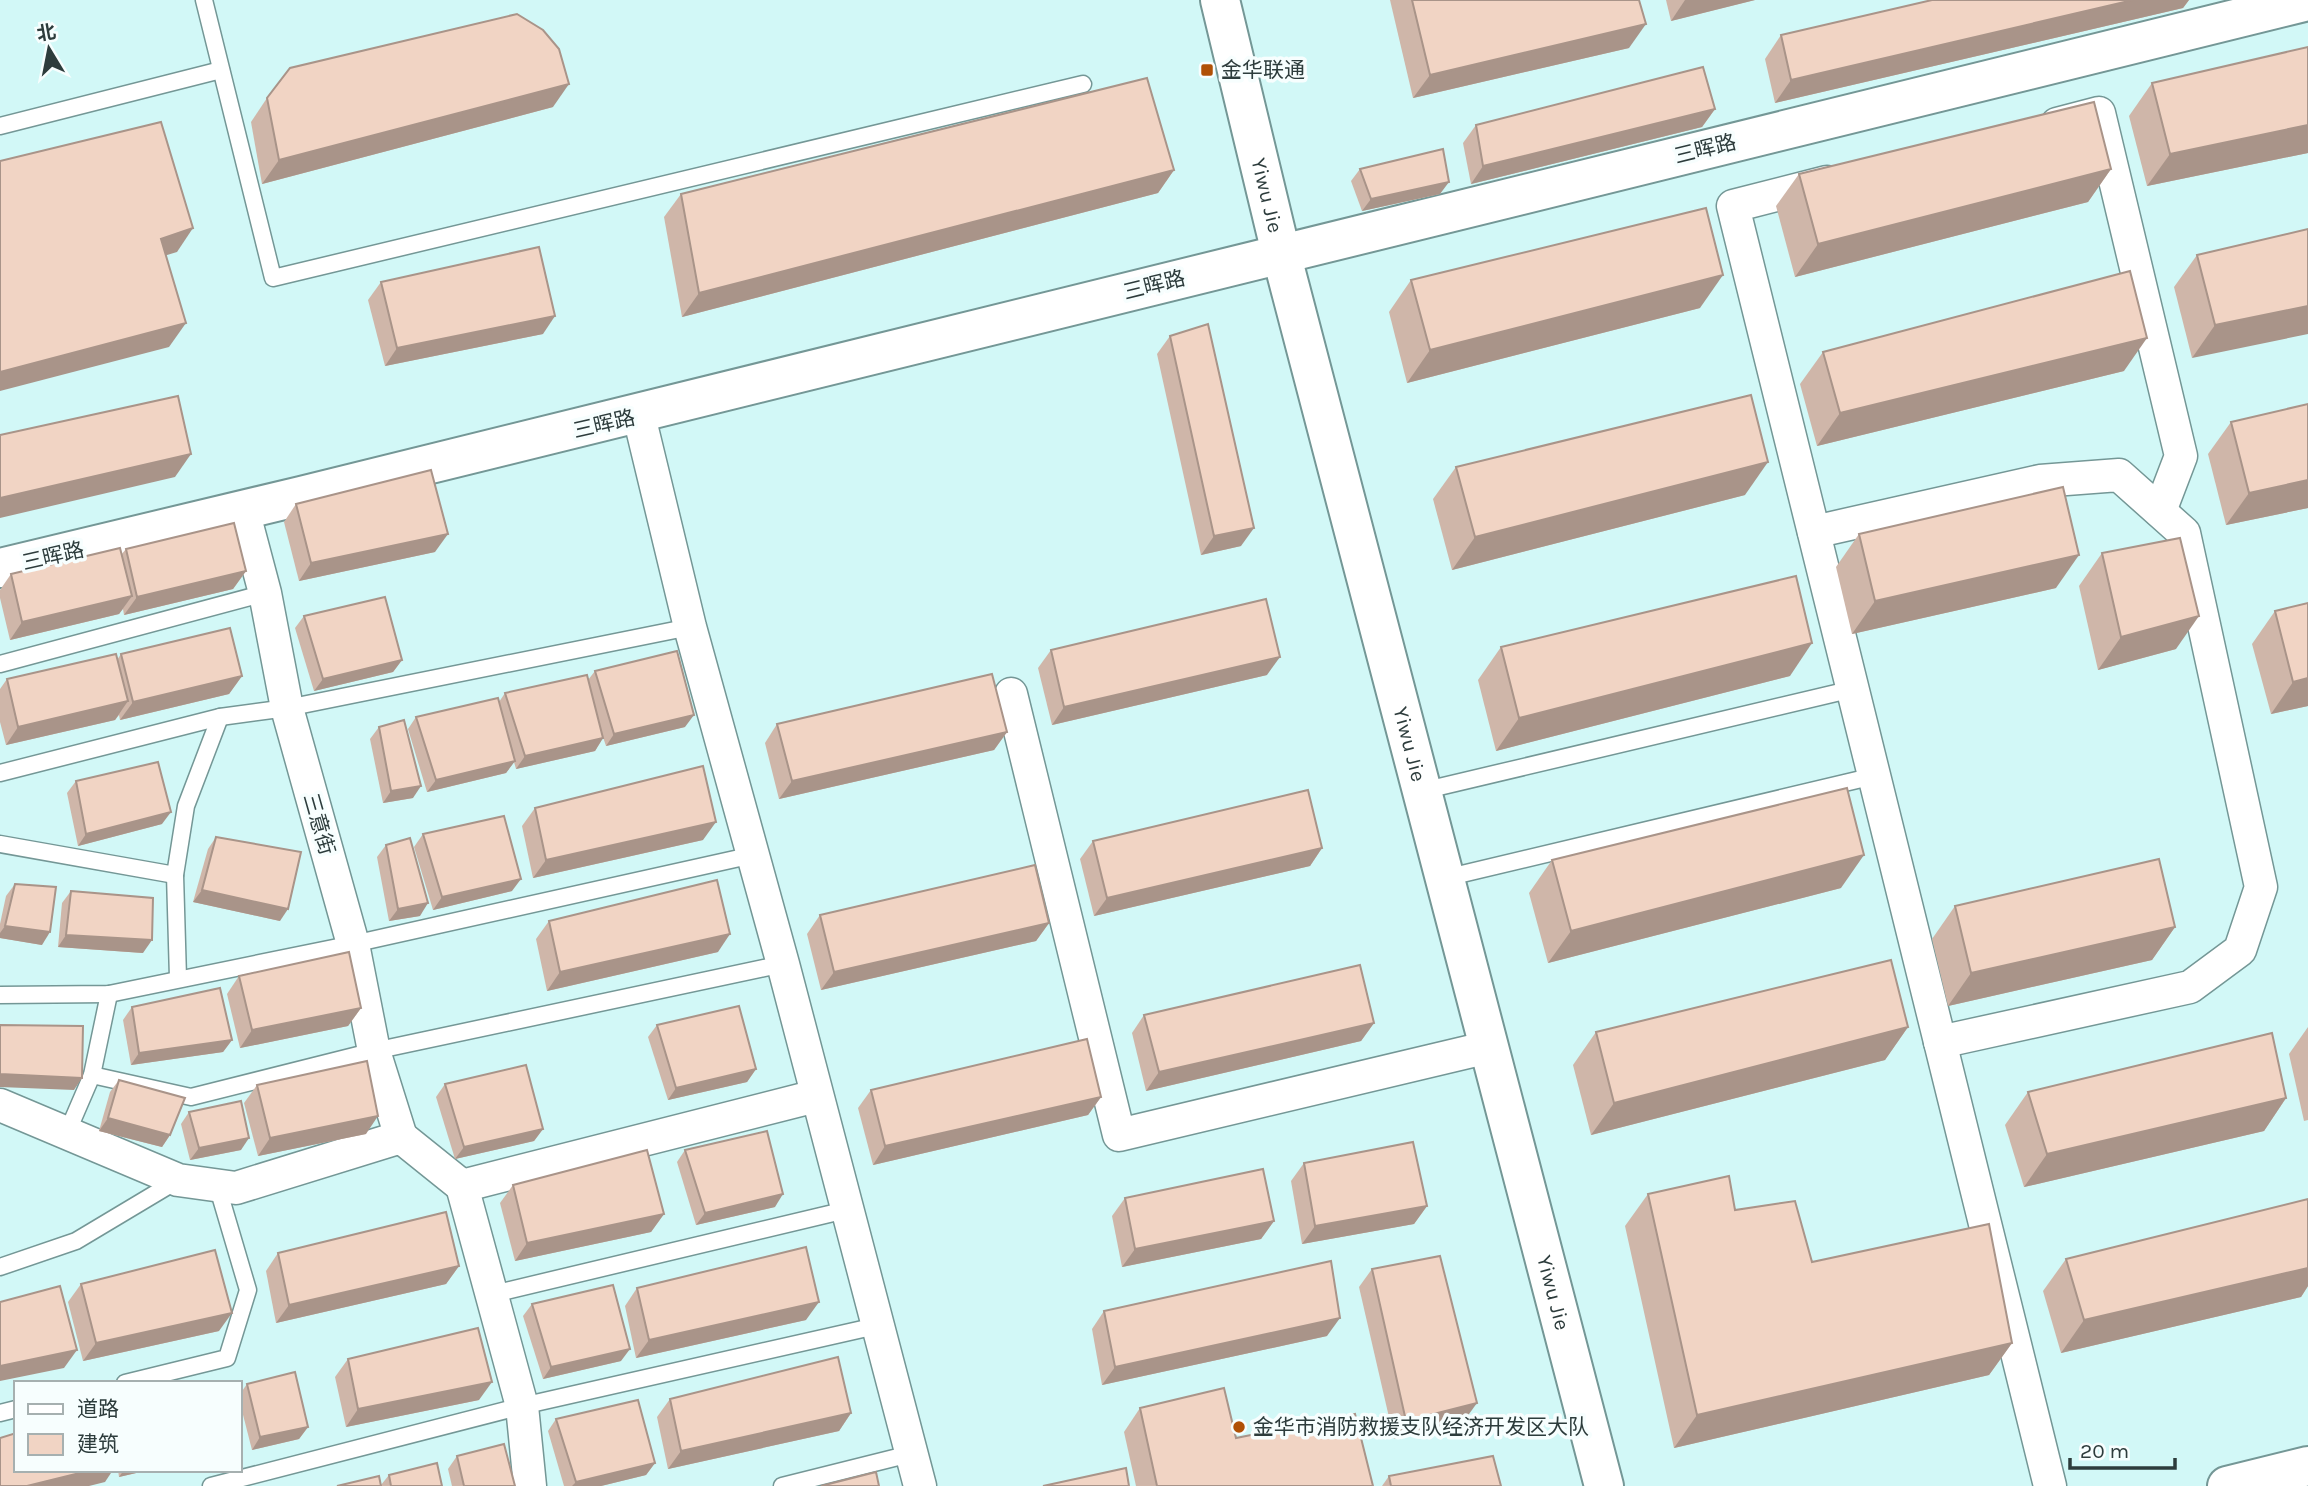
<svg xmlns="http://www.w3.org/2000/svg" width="2308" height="1486" font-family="Karla,'Noto Sans SC',sans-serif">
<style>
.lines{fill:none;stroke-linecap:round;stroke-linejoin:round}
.lane-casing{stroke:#749796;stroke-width:19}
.street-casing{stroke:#749796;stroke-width:35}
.secondary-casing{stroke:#749796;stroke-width:42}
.lane{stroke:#fff;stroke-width:16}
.street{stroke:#fff;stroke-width:32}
.secondary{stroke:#fff;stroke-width:38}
.wall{fill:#cfb6a9}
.shaded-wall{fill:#a99489}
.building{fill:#f1d4c4;stroke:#a99489;stroke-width:2}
.poi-dot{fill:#b05106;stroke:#f7fefe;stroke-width:2.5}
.labels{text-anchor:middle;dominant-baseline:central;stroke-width:7;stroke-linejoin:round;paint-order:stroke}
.poi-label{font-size:21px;fill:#2d3c3c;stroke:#f7fefe;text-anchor:start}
.street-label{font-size:21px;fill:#2d3c3c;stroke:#f7fefe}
</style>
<rect width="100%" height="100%" fill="#d2f8f7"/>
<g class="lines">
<g class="lane-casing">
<g id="lane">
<polyline points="204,0 273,278 1083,84"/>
<polyline points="0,126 221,70"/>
<polyline points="0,664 265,593"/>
<polyline points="0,773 220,717 287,708 690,627"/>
<polyline points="1422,791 1853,689"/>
<polyline points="0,844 175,875"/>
<polyline points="1445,878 1874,776"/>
<polyline points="178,978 175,875 186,806 220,717"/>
<polyline points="0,995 109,994 353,944 753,855"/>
<polyline points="92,1075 191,1097 374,1051 783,964"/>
<polyline points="67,1133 92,1075 109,994"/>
<polyline points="0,1267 76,1241 178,1180"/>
<polyline points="493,1294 846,1210"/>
<polyline points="125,1383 227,1358 248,1290 217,1185"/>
<polyline points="0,1413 16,1409"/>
<polyline points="211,1486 522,1406 876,1326"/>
<polyline points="782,1486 910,1454"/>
</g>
</g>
<g class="street-casing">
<g id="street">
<polyline points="2057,124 2099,113 2181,456 2160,511"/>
<polyline points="1827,182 1733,206 2050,1486"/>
<polyline points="639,416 690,627 783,964 920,1486"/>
<polyline points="243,510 265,593 287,708 353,944 374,1051 401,1137"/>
<polyline points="1814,532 2040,481 2119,475 2184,533 2261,887 2240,950 2190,987 1940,1042"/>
<polyline points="1011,694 1119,1135 1489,1047"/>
<polyline points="0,1105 178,1180 236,1188 401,1137 462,1186 816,1096"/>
<polyline points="462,1186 522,1406 530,1486"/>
</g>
</g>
<g class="secondary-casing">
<g id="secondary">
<path id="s1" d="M1220,0L1281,253L1604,1486"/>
<path d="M0,568C771,385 1539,189 2308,1"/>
<polyline points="2227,1486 2308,1466"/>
</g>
</g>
<use href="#lane" class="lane"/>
<use href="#street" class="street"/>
<use href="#secondary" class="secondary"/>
</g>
<g class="wall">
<polygon points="1390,0 1639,0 1629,48 1413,98"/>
<polygon points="1666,0 1755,0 1671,21"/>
<polygon points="1932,0 2189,0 2183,8 1775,103 1765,59 1781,35"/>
<polygon points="2308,47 2308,153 2147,186 2129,116 2152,83"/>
<polygon points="267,98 553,107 262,184 251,122"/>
<polygon points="1715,109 1702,127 1471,184 1463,143 1476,125"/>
<polygon points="1360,169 1440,194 1362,211 1351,181"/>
<polygon points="2111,169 2088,202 1795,277 1776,206 1799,174"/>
<polygon points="1174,170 1158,193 682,317 664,217 681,194"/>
<polygon points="2308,229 2192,358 2174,287 2197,255"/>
<polygon points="1411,280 1700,308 1407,383 1389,312"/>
<polygon points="381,282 543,334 385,366 368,300"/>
<polygon points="1170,336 1241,546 1201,555 1157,354"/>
<polygon points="1823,352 2124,371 1817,446 1800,384"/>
<polygon points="2308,404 2308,508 2226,525 2208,454 2231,422"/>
<polygon points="1456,467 1745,495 1452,570 1433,499"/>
<polygon points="296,504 435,552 299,581 284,522"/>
<polygon points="1859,534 2056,588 1852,634 1836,567"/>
<polygon points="126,549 246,571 233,589 124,615 123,609 119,614 10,640 0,598 0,590 11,574 121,555"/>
<polygon points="2102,553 2176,649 2098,670 2079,586"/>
<polygon points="2275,611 2308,706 2271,714 2252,644"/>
<polygon points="304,616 402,660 393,672 314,691 295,628"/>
<polygon points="1501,647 1790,676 1496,751 1478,680"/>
<polygon points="1051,650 1267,675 1052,725 1038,668"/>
<polygon points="121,654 242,676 229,694 120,720 119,715 115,720 6,745 0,722 0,689 7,679 117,660"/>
<polygon points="595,671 685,727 606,746 603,737 603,738 595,751 516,769 514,762 506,773 427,792 408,729 416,717 499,702 505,693 588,680"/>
<polygon points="777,724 1007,732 994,750 779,799 765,743"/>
<polygon points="379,727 413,798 383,803 370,739"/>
<polygon points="76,781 162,824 78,846 67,793"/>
<polygon points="535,808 703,840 533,878 522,826"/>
<polygon points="423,834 512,891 433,910 414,847"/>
<polygon points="216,837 280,921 193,902 208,849"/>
<polygon points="1093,841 1322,848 1310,866 1094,916 1080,859"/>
<polygon points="386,845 420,916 389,921 377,857"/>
<polygon points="1552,860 1841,888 1548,963 1529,893"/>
<polygon points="15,884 42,945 0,938 0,924 6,896"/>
<polygon points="71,891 143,953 58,947 62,903"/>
<polygon points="1955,906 2175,927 2152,960 1948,1006 1932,939"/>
<polygon points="820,915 1049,923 1036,941 821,990 807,934"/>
<polygon points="549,921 718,952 547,991 536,939"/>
<polygon points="239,976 361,1008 348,1026 240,1048 227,994"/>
<polygon points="132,1007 232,1040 223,1052 131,1065 123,1020"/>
<polygon points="1144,1015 1374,1023 1361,1041 1146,1091 1132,1033"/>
<polygon points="657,1025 756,1069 747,1082 668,1100 648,1037"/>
<polygon points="1908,1027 1885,1060 1591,1135 1573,1065 1596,1032"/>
<polygon points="2308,1027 2308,1120 2304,1121 2289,1054"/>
<polygon points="119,1080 170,1135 162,1147 99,1131 110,1092"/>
<polygon points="445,1084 543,1129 534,1141 455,1159 436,1097"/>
<polygon points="257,1085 366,1134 258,1156 244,1103"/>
<polygon points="871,1090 1101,1097 1088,1115 873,1165 858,1108"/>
<polygon points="2028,1092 2286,1098 2264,1131 2024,1187 2005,1125"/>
<polygon points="189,1112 241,1150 190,1160 181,1124"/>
<polygon points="685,1150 775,1207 696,1225 677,1162"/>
<polygon points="1304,1163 1427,1206 1414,1224 1302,1244 1291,1181"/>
<polygon points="513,1185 664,1214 651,1232 515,1261 500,1203"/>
<polygon points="1648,1194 1735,1210 1812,1262 2012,1343 1989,1375 1674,1448 1625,1226"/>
<polygon points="1125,1198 1274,1221 1261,1239 1122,1267 1112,1216"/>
<polygon points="2308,1199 2308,1286 2301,1297 2061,1353 2043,1291 2066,1259"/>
<polygon points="278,1253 459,1266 446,1284 276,1323 266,1271"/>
<polygon points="1372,1269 1464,1421 1394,1439 1359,1287"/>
<polygon points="81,1284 219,1331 83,1361 68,1302"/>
<polygon points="637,1288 806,1320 636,1358 625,1306"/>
<polygon points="532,1304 621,1361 543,1379 523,1316"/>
<polygon points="1104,1311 1327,1336 1102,1385 1092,1329"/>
<polygon points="348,1359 479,1400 346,1427 335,1377"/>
<polygon points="247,1384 308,1427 299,1439 252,1450 240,1403 240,1394"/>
<polygon points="670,1399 851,1413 839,1431 668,1469 657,1417"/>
<polygon points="1140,1408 1236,1438 1373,1486 1136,1486 1124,1432"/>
<polygon points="556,1419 655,1463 646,1475 601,1486 564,1486 548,1431"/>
<polygon points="457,1456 515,1486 452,1486 448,1469"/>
<polygon points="118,1470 149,1470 119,1477"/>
<polygon points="389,1475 442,1486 337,1486 381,1485"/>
<polygon points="1389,1476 1501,1486 1382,1486"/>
</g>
<g class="shaded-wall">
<polygon points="1685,0 1755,0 1671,21"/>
<polygon points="2133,0 2189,0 2183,8 1775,103 1791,80"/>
<polygon points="1646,24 1629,48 1413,98 1430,75"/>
<polygon points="569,84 553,107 262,184 279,160"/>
<polygon points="1715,109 1702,127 1471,184 1483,166"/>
<polygon points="2308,125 2308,153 2147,186 2170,154"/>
<polygon points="2111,169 2088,202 1795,277 1818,244"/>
<polygon points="1174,170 1158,193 682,317 699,293"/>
<polygon points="1449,182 1440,194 1362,211 1371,199"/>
<polygon points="193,228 177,252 144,262 161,239"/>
<polygon points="1723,275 1700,308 1407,383 1430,350"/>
<polygon points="2308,306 2308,334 2192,358 2215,325"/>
<polygon points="555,316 543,334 385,366 397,348"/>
<polygon points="186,323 169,347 0,391 0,372"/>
<polygon points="2147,338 2124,371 1817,446 1840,413"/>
<polygon points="191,454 175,477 0,518 0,498"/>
<polygon points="1768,462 1745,495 1452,570 1475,537"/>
<polygon points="2308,480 2308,508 2226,525 2249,493"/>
<polygon points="1254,528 1241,546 1201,555 1214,536"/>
<polygon points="448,534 435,552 299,581 311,563"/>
<polygon points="2079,555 2056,588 1852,634 1875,601"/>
<polygon points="246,571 233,589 124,615 137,597"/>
<polygon points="132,596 119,614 10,640 22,622"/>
<polygon points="2199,616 2176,649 2098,670 2121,637"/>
<polygon points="1812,643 1790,676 1496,751 1519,718"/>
<polygon points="1280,657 1267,675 1052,725 1064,707"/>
<polygon points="402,660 393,672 314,691 323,679"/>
<polygon points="242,676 229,694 120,720 133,702"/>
<polygon points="2308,678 2308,706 2271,714 2293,682"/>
<polygon points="128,701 115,720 6,745 18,727"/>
<polygon points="694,715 685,727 606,746 614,734"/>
<polygon points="1007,732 994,750 779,799 792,781"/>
<polygon points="603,738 595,751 516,769 525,756"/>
<polygon points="515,761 506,773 427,792 436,780"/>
<polygon points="421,786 413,798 383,803 391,791"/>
<polygon points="171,812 162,824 78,846 86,834"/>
<polygon points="716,822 703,840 533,878 546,860"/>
<polygon points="1322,848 1310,866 1094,916 1107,898"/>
<polygon points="1864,855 1841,888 1548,963 1571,931"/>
<polygon points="521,879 512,891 433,910 442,897"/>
<polygon points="202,890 288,909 280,921 193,902"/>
<polygon points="428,903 420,916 389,921 398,909"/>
<polygon points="1049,923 1036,941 821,990 834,972"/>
<polygon points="5,926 50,932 42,945 0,938 0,933"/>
<polygon points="2175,927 2152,960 1948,1006 1971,973"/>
<polygon points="730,934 718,952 547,991 560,972"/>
<polygon points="66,935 152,940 143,953 58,947"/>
<polygon points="361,1008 348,1026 240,1048 252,1030"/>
<polygon points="1374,1023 1361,1041 1146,1091 1159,1072"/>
<polygon points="1908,1027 1885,1060 1591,1135 1614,1103"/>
<polygon points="232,1040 223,1052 131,1065 139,1053"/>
<polygon points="756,1069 747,1082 668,1100 676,1088"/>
<polygon points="0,1074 82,1078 74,1090 0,1087"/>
<polygon points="1101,1097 1088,1115 873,1165 885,1146"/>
<polygon points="2286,1098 2264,1131 2024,1187 2047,1154"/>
<polygon points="378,1116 366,1134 258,1156 270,1138"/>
<polygon points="108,1118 170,1135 162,1147 99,1131"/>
<polygon points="543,1129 534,1141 455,1159 464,1147"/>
<polygon points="249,1138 241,1150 190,1160 199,1148"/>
<polygon points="783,1194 775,1207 696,1225 705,1213"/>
<polygon points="1427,1206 1414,1224 1302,1244 1315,1226"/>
<polygon points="664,1214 651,1232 515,1261 527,1243"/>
<polygon points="1274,1221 1261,1239 1122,1267 1135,1249"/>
<polygon points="459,1266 446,1284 276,1323 289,1305"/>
<polygon points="2308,1268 2308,1286 2301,1297 2061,1353 2084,1320"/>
<polygon points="819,1302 806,1320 636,1358 649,1340"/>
<polygon points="232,1313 219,1331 83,1361 96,1343"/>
<polygon points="1340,1318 1327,1336 1102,1385 1115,1367"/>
<polygon points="2012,1343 1989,1375 1674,1448 1697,1415"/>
<polygon points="630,1349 621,1361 543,1379 551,1367"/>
<polygon points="77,1350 64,1368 0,1381 0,1366"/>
<polygon points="492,1382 479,1400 346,1427 358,1409"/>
<polygon points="1477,1403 1464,1421 1394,1439 1406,1421"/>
<polygon points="851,1413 839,1431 668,1469 681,1451"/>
<polygon points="308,1427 299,1439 252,1450 260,1437"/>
<polygon points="655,1463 646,1475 601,1486 572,1486 576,1482"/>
<polygon points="92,1470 113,1470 105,1482 89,1486 27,1486"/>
<polygon points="124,1470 149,1470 119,1477"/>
</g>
<g class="building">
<polygon points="1412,0 1639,0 1646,24 1430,75"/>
<polygon points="1932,0 2133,0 1791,80 1781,35"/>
<polygon points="517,14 543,30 559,49 569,84 279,160 267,98 290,68"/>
<polygon points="2308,47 2308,125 2170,154 2152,83"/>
<polygon points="1703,67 1715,109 1483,166 1476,125"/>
<polygon points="1147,78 1174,170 699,293 681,194"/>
<polygon points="2094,102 2111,169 1818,244 1799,174"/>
<polygon points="161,122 193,228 161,239 186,323 0,372 0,161"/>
<polygon points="1443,149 1449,182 1371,199 1360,169"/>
<polygon points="1706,208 1723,275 1430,350 1411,280"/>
<polygon points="2308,229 2308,306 2215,325 2197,255"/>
<polygon points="539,247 555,316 397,348 381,282"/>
<polygon points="2130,271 2147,338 1840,413 1823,352"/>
<polygon points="1208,324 1254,528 1214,536 1170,336"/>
<polygon points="1751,395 1768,462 1475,537 1456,467"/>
<polygon points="178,396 191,454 0,498 0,435"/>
<polygon points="2308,404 2308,480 2249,493 2231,422"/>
<polygon points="431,470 448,534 311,563 296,504"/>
<polygon points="2063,487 2079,555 1875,601 1859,534"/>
<polygon points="234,523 246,571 137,597 126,549"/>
<polygon points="2180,538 2199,616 2121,637 2102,553"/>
<polygon points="120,548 132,596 22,622 11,574"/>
<polygon points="1796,576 1812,643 1519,718 1501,647"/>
<polygon points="385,597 402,660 323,679 304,616"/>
<polygon points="1266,599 1280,657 1064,707 1051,650"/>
<polygon points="2308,603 2308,678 2293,682 2275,611"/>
<polygon points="230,628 242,676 133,702 121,654"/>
<polygon points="677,651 694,715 614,734 595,671"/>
<polygon points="116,654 128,701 18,727 7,679"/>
<polygon points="992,674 1007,732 792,781 777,724"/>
<polygon points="587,675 603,738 525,756 505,693"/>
<polygon points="498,698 515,761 436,780 416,717"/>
<polygon points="404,720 421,786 391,791 379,727"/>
<polygon points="158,762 171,812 86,834 76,781"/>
<polygon points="703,766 716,822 546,860 535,808"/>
<polygon points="1847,788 1864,855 1571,931 1552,860"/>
<polygon points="1308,790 1322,848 1107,898 1093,841"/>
<polygon points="504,816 521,879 442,897 423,834"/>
<polygon points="216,837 301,852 288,909 202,890"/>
<polygon points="410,838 428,903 398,909 386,845"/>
<polygon points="2159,859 2175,927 1971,973 1955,906"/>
<polygon points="1035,865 1049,923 834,972 820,915"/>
<polygon points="717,880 730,934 560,972 549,921"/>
<polygon points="15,884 56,887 50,932 5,926"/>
<polygon points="71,891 153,898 152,940 66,935"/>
<polygon points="349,952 361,1008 252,1030 239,976"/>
<polygon points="1891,960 1908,1027 1614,1103 1596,1032"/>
<polygon points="1360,965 1374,1023 1159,1072 1144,1015"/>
<polygon points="220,988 232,1040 139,1053 132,1007"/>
<polygon points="739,1006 756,1069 676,1088 657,1025"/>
<polygon points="0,1025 83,1026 82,1078 0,1074"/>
<polygon points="2272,1033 2286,1098 2047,1154 2028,1092"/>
<polygon points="1087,1039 1101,1097 885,1146 871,1090"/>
<polygon points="367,1061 378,1116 270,1138 257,1085"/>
<polygon points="526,1065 543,1129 464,1147 445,1084"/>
<polygon points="119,1080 185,1098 170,1135 108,1118"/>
<polygon points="241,1101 249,1138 199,1148 189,1112"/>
<polygon points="767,1131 783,1194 705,1213 685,1150"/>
<polygon points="1413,1142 1427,1206 1315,1226 1304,1163"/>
<polygon points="647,1150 664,1214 527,1243 513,1185"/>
<polygon points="1263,1169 1274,1221 1135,1249 1125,1198"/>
<polygon points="1729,1176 1735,1210 1795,1201 1812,1262 1989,1224 2012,1343 1697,1415 1648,1194"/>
<polygon points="2308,1199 2308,1268 2084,1320 2066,1259"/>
<polygon points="446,1212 459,1266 289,1305 278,1253"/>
<polygon points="806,1247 819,1302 649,1340 637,1288"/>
<polygon points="215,1250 232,1313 96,1343 81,1284"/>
<polygon points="1440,1256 1477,1403 1406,1421 1372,1269"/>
<polygon points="1331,1261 1340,1318 1115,1367 1104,1311"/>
<polygon points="613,1285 630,1349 551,1367 532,1304"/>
<polygon points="60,1286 77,1350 0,1366 0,1302"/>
<polygon points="478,1328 492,1382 358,1409 348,1359"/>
<polygon points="838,1357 851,1413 681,1451 670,1399"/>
<polygon points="295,1372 308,1427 260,1437 247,1384"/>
<polygon points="1224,1388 1236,1438 1355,1414 1373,1486 1157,1486 1140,1408"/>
<polygon points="638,1400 655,1463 576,1482 556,1419"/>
<polygon points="16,1433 16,1470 92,1470 27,1486 0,1486 0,1438"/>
<polygon points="504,1444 515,1486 464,1486 457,1456"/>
<polygon points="1493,1456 1501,1486 1391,1486 1389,1476"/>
<polygon points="437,1463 442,1486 391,1486 389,1475"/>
<polygon points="1126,1468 1129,1486 1043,1486"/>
<polygon points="876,1472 879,1486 821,1486"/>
<polygon points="379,1476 381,1486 337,1486"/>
</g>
<g class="poi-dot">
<rect x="1200" y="63" width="14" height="14" rx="3.5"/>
<circle cx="1239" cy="1427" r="7"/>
</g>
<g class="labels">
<g class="poi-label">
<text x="1221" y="70">金华联通</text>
<text x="1253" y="1427">金华市消防救援支队经济开发区大队</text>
</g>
<g class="street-label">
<text transform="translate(1705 149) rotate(-14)">三晖路</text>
<text stroke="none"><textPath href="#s1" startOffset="201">Yiwu Jie</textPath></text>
<text transform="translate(1154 285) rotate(-14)">三晖路</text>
<text transform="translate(604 424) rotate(-13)">三晖路</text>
<text transform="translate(53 556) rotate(-13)">三晖路</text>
<text stroke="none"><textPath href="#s1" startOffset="768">Yiwu Jie</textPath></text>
<text transform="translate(319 824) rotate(74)">三意街</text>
<text stroke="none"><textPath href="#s1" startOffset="1335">Yiwu Jie</textPath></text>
</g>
</g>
<rect x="14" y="1381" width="228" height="91" fill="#f7fefe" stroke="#a6b0b0" stroke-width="2"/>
<rect x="28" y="1404" width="35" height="10" fill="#ffffff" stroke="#a6b0b0" stroke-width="2"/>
<text x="77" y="1416" font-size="21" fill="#2d3c3c">道路</text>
<rect x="28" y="1434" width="35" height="21" fill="#f1d4c4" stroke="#a6b0b0" stroke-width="2"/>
<text x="77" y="1451" font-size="21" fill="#2d3c3c">建筑</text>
<g transform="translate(49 49) rotate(350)" stroke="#f7fefe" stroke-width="5" paint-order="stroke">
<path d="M0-5L12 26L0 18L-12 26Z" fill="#2d3c3c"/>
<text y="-10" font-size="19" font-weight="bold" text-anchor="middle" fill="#2d3c3c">北</text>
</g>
<path d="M2070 1458v10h105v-10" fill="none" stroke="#2d3c3c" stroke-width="3.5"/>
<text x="2080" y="1458" font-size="21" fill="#2d3c3c" stroke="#f7fefe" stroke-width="5" paint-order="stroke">20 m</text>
</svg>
